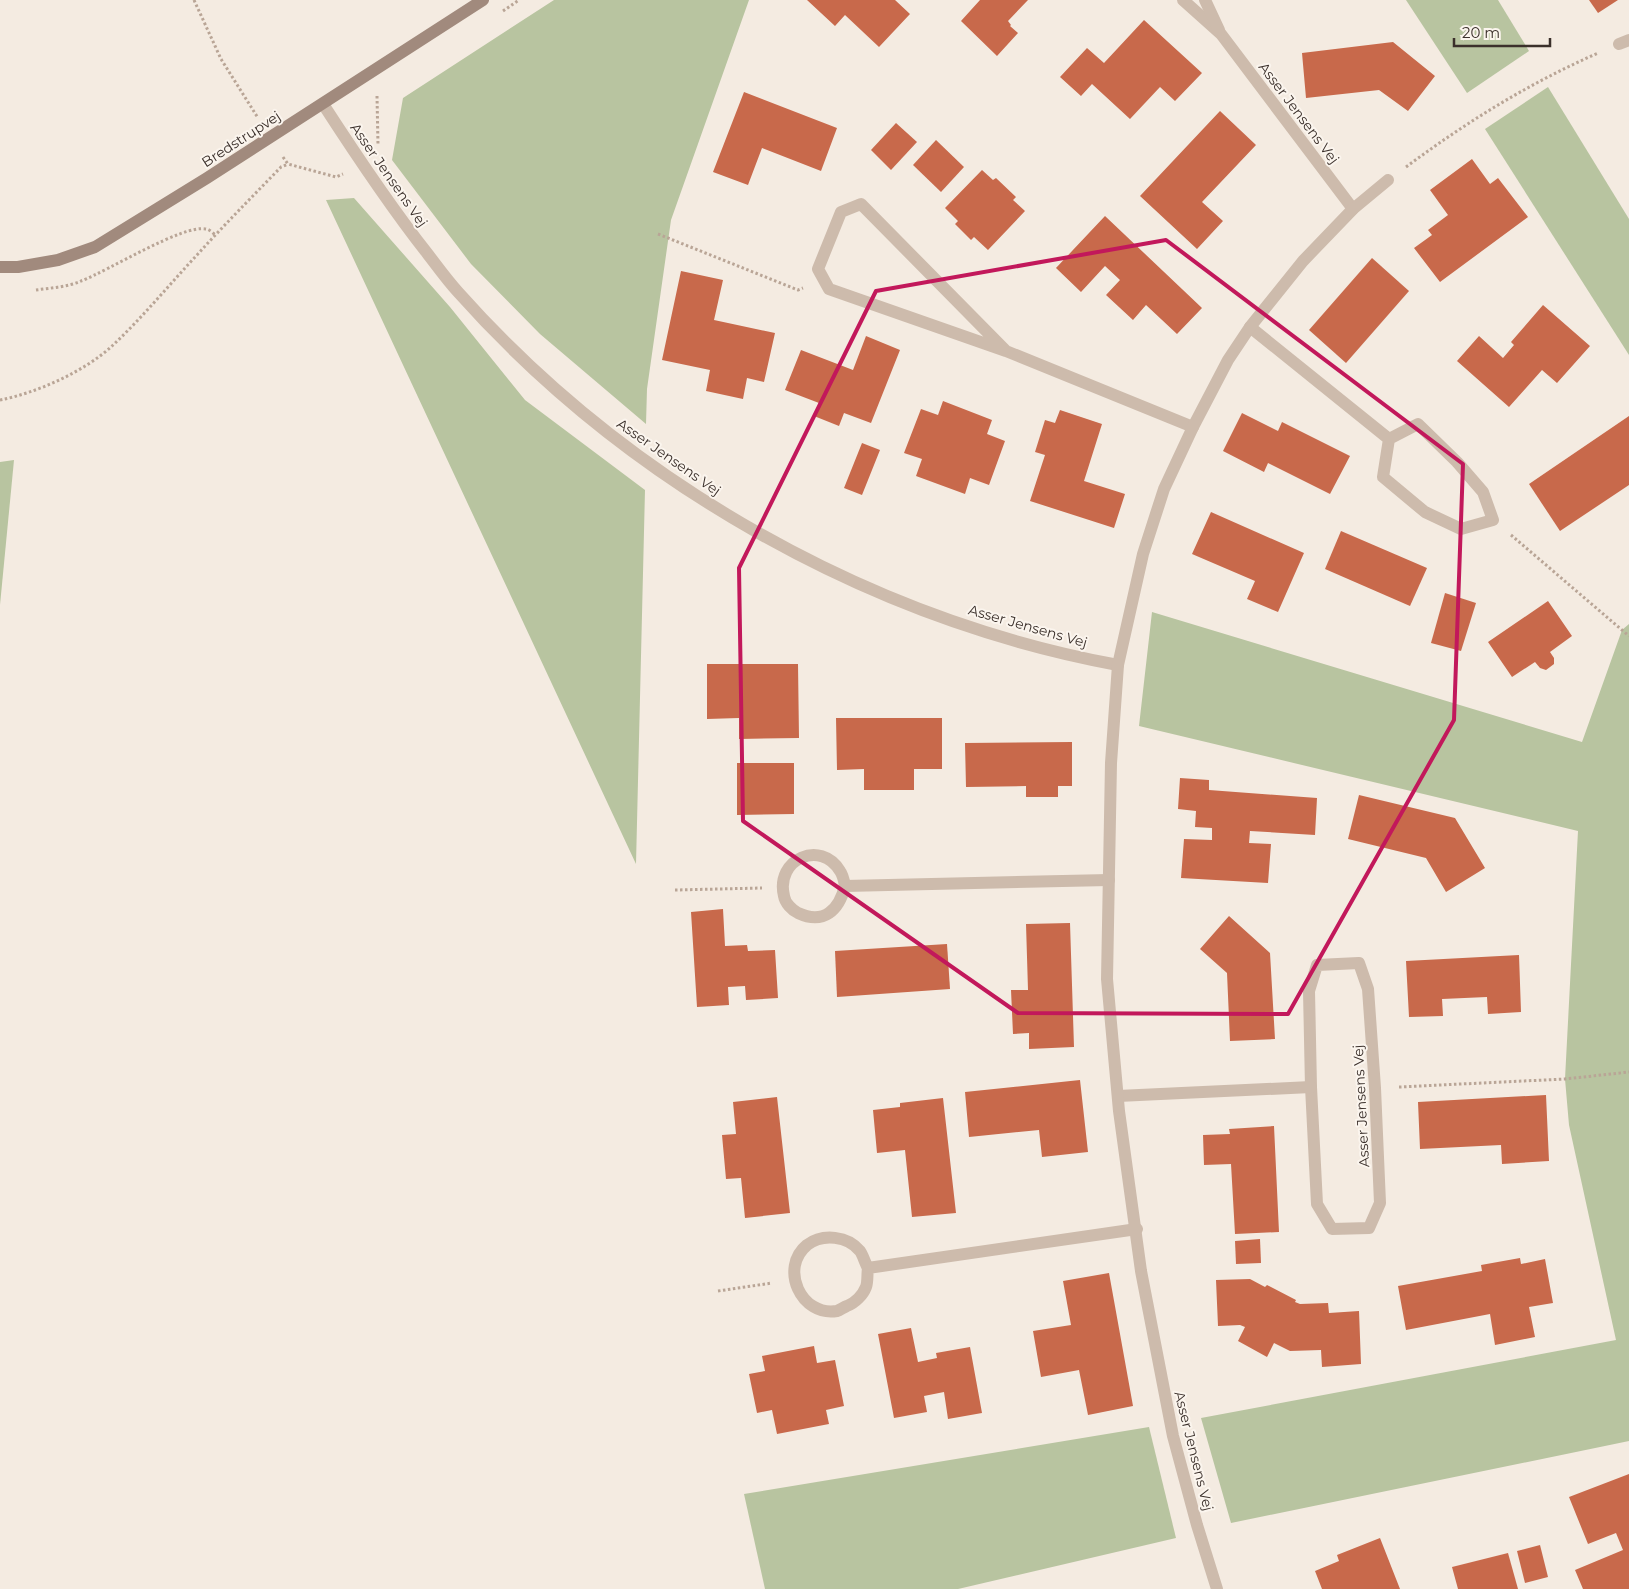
<svg xmlns="http://www.w3.org/2000/svg" width="1629" height="1589" font-family="Montserrat,sans-serif">
<style>
.green{fill:#b8c4a0}
.building{fill:#c8694b}
.lines{fill:none;stroke-linecap:round;stroke-linejoin:round}
.path{stroke:#b9a596;stroke-width:3;stroke-dasharray:2.5 2.5;stroke-linecap:butt}
.street{stroke:#cdbbac;stroke-width:12}
.secondary{stroke:#a18a7d;stroke-width:12}
.marked{fill:none;stroke:#c2185b;stroke-width:4;stroke-linejoin:round}
.labels{text-anchor:middle;dominant-baseline:central;stroke-width:4;stroke-linejoin:round;paint-order:stroke}
.street-label{font-size:14px;fill:#3b302b;stroke:#fbf5ee}
</style>
<rect width="100%" height="100%" fill="#f4ebe1"/>
<g class="green">
<polygon points="554,0 749,0 671,220 647,389 646,424 540,334 471,264 392,160 403,98"/>
<polygon points="1406,0 1498,0 1529,51 1467,93"/>
<polygon points="1548,87 1629,219 1629,355 1485,129"/>
<polygon points="354,198 450,307 525,400 645,490 636,864 326,200"/>
<polygon points="14,460 0,605 0,462"/>
<polygon points="1152,612 1582,742 1622,630 1629,624 1629,1441 1231,1523 1201,1418 1616,1340 1569,1125 1565,1079 1578,831 1139,726"/>
<polygon points="1149,1427 1176,1538 958,1589 765,1589 744,1494"/>
</g>
<g class="building">
<polygon points="807,0 895,0 910,14 879,47 845,15 835,26"/>
<polygon points="980,0 1028,0 1008,21 1011,25 1010,26 1018,33 997,56 961,21"/>
<polygon points="1589,0 1618,0 1598,13"/>
<polygon points="1144,20 1202,73 1175,101 1160,87 1130,119 1092,84 1081,96 1060,77 1087,48 1104,63"/>
<polygon points="1393,42 1435,76 1408,111 1379,90 1306,98 1302,53"/>
<polygon points="744,92 837,128 821,171 762,148 748,185 713,172"/>
<polygon points="1220,111 1256,145 1202,202 1223,221 1197,249 1140,196"/>
<polygon points="896,123 917,142 891,170 871,150"/>
<polygon points="936,140 964,167 941,192 913,165"/>
<polygon points="1472,159 1490,184 1498,178 1528,217 1440,282 1414,248 1432,235 1428,230 1448,215 1430,190"/>
<polygon points="982,170 993,180 996,178 1016,197 1013,200 1025,211 988,250 974,237 971,240 955,224 958,221 945,208"/>
<polygon points="1105,216 1202,308 1177,334 1146,305 1133,320 1106,295 1120,280 1105,266 1081,292 1056,268"/>
<polygon points="1372,258 1409,291 1346,363 1309,330"/>
<polygon points="681,271 723,280 714,320 775,333 764,382 747,378 743,399 706,391 710,370 662,360"/>
<polygon points="1543,305 1590,346 1557,383 1542,370 1509,407 1457,361 1479,336 1503,358 1514,345 1511,342"/>
<polygon points="866,336 900,350 871,423 844,413 839,426 814,416 819,403 785,390 801,350 853,370"/>
<polygon points="943,401 992,420 987,434 1005,441 989,485 970,478 965,494 916,476 922,459 904,453 921,409 938,415"/>
<polygon points="1060,410 1102,424 1084,481 1125,494 1114,528 1030,501 1045,455 1035,452 1045,420 1055,423"/>
<polygon points="1242,413 1278,431 1282,422 1350,456 1330,494 1268,463 1264,472 1223,451"/>
<polygon points="1629,416 1629,485 1560,531 1529,484"/>
<polygon points="862,443 880,450 862,495 844,488"/>
<polygon points="1211,512 1304,553 1278,612 1247,599 1255,581 1192,554"/>
<polygon points="1341,531 1427,568 1410,606 1325,569"/>
<polygon points="1445,593 1476,603 1461,651 1431,643"/>
<polygon points="1548,601 1572,636 1550,652 1554,658 1554,664 1546,670 1540,668 1535,662 1512,677 1488,642"/>
<polygon points="707,664 798,664 799,738 739,739 739,718 707,719"/>
<polygon points="836,718 942,718 942,769 914,769 914,790 864,790 864,769 837,770"/>
<polygon points="1072,742 1072,786 1058,786 1058,797 1026,797 1026,786 966,787 965,743"/>
<polygon points="737,763 794,763 794,814 737,815"/>
<polygon points="1180,778 1209,780 1209,790 1317,798 1315,835 1250,831 1249,843 1271,844 1268,883 1181,878 1184,839 1212,840 1212,828 1195,827 1196,811 1178,809"/>
<polygon points="1359,795 1455,818 1485,868 1446,892 1426,858 1348,839"/>
<polygon points="723,909 725,946 747,945 748,951 775,950 778,998 746,1000 745,986 728,987 729,1005 697,1007 691,912"/>
<polygon points="1229,916 1270,953 1275,1039 1230,1041 1227,973 1200,949"/>
<polygon points="1070,923 1074,1047 1029,1049 1029,1033 1013,1034 1011,990 1028,990 1026,924"/>
<polygon points="947,944 950,989 837,997 835,951"/>
<polygon points="1519,955 1521,1012 1488,1014 1487,997 1442,999 1443,1016 1409,1017 1406,961"/>
<polygon points="1080,1080 1088,1152 1042,1157 1039,1130 969,1137 965,1092"/>
<polygon points="1546,1095 1549,1161 1502,1164 1501,1145 1420,1149 1418,1102"/>
<polygon points="777,1097 790,1213 745,1218 741,1178 726,1179 722,1135 736,1134 733,1102"/>
<polygon points="943,1098 956,1213 912,1217 905,1150 877,1153 873,1110 900,1107 900,1103"/>
<polygon points="1274,1126 1279,1232 1235,1234 1231,1164 1204,1165 1203,1135 1230,1134 1229,1129"/>
<polygon points="1260,1239 1261,1263 1236,1264 1235,1241"/>
<polygon points="1520,1258 1521,1264 1545,1259 1553,1303 1529,1307 1535,1337 1495,1345 1490,1314 1406,1330 1398,1286 1482,1271 1481,1265"/>
<polygon points="1109,1273 1133,1406 1088,1415 1079,1370 1041,1377 1033,1331 1071,1325 1063,1281"/>
<polygon points="1250,1279 1265,1287 1267,1285 1296,1300 1295,1302 1300,1304 1328,1303 1329,1313 1359,1311 1361,1364 1322,1367 1321,1350 1290,1351 1274,1343 1267,1357 1238,1341 1245,1327 1240,1325 1218,1326 1216,1280"/>
<polygon points="911,1328 918,1362 937,1358 936,1353 970,1347 982,1413 948,1419 944,1392 924,1396 927,1412 894,1418 878,1334"/>
<polygon points="814,1346 817,1363 835,1360 844,1406 826,1410 829,1424 777,1434 772,1410 757,1413 749,1374 765,1371 762,1356"/>
<polygon points="1629,1474 1629,1589 1583,1589 1575,1570 1623,1550 1616,1533 1588,1544 1569,1497"/>
<polygon points="1380,1538 1400,1589 1322,1589 1315,1571 1339,1561 1337,1555"/>
<polygon points="1540,1545 1548,1577 1525,1583 1517,1551"/>
<polygon points="1508,1553 1518,1589 1458,1589 1452,1567"/>
</g>
<g class="lines">
<g class="path">
<polyline points="194,0 221,59 258,118"/>
<polyline points="503,11 519,0"/>
<polyline points="377,96 378,145"/>
<polyline points="283,157 288,164 336,177 343,174"/>
<path d="M1406,167C1468,121 1528,84 1598,53"/>
<polyline points="658,234 798,290 803,288"/>
<path d="M36,290C50,288 68,287 81,281C108,271 183,224 206,229C209,229 213,233 215,235"/>
<path d="M0,400C36,393 84,372 112,346C142,318 169,285 197,255C224,225 253,196 281,167L288,164"/>
<polyline points="1511,535 1629,636"/>
<polyline points="675,890 762,888"/>
<polyline points="1399,1087 1565,1079 1629,1072"/>
<polyline points="718,1291 772,1283"/>
</g>
<g class="street">
<polyline points="1183,0 1221,34 1353,209"/>
<polyline points="1205,0 1219,30"/>
<polyline points="1619,44 1629,40"/>
<path d="M323,104C356,155 389,205 427,253C437,266 447,280 458,292C627,482 868,619 1118,665"/>
<polyline points="1250,327 1389,439 1383,477 1425,512 1461,529 1493,520 1483,492 1457,462 1418,424 1389,439"/>
<polyline points="1006,351 861,204 841,212 818,269 829,289 1006,351 1193,427"/>
<path d="M845,886C844,881 843,875 840,871C821,839 775,859 784,896C785,903 792,910 798,913C824,925 839,910 845,886L1109,880"/>
<polygon points="1359,963 1368,989 1375,1088 1380,1203 1369,1228 1332,1229 1317,1204 1311,1087 1309,991 1317,965"/>
<polyline points="1118,1096 1311,1087"/>
<path d="M868,1268C867,1274 868,1282 866,1287C863,1295 855,1303 847,1306C844,1307 840,1310 837,1311C801,1317 779,1268 807,1245C823,1233 848,1236 860,1251C863,1255 865,1263 868,1268L1137,1229"/>
<polyline points="1217,1589 1197,1525 1173,1436 1141,1271 1119,1111 1107,979 1111,763 1118,665 1143,554 1164,489 1193,427 1228,360 1250,327 1303,261 1353,209 1388,180"/>
</g>
<polyline class="secondary" points="0,267 18,267 58,260 95,247 207,178 483,0"/>
</g>
<path class="marked" d="M1166,240L1463,464L1454,720L1288,1014L1018,1013L743,821L739,568L876,291Z"/>
<g class="labels">
<g class="street-label">
<text transform="translate(1299 113) rotate(53)">Asser Jensens Vej</text>
<text transform="translate(241 139) rotate(-33)">Bredstrupvej</text>
<text transform="translate(389 175) rotate(55)">Asser Jensens Vej</text>
<text transform="translate(669 457) rotate(35)">Asser Jensens Vej</text>
<text transform="translate(1028 626) rotate(16)">Asser Jensens Vej</text>
<text transform="translate(1361 1106) rotate(-93)">Asser Jensens Vej</text>
<text transform="translate(1194 1451) rotate(76)">Asser Jensens Vej</text>
</g>
</g>
<path d="M1454 38v8h96v-8" fill="none" stroke="#3b302b" stroke-width="2.5"/>
<text x="1462" y="38" font-size="15" fill="#3b302b" stroke="#fbf5ee" stroke-width="4" paint-order="stroke">20 m</text>
</svg>
